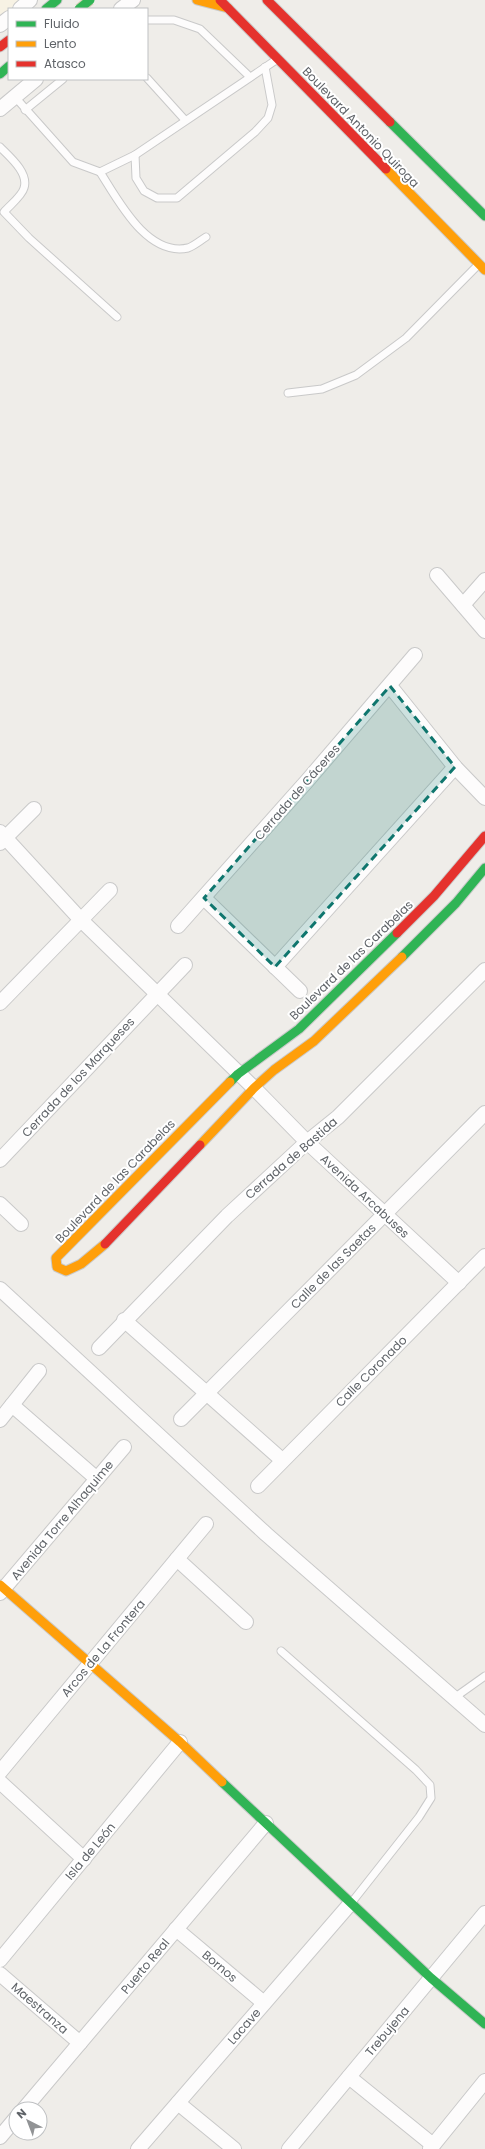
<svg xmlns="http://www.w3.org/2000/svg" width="485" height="2149" font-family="Poppins,sans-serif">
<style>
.commercial{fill:#f7f2e4}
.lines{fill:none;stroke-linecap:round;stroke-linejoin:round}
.lane-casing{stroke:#c9c9c9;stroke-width:9}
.street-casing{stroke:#c9c9c9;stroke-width:16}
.fast-casing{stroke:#cacaca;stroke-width:11}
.slow-casing{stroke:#cacaca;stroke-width:11}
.jam-casing{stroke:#cacaca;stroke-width:11}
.lane{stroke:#fdfcfc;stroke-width:7}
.street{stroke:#fdfcfc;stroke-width:14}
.fast{stroke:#30b455;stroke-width:9}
.slow{stroke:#ff9f0a;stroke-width:9}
.jam{stroke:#e5322d;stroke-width:9}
.fast-bridge-casing{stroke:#d7cdb7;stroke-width:11;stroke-linecap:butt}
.fast-bridge{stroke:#30b455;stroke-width:9}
.marked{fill:#0f766e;fill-opacity:0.2;stroke:#0f766e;stroke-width:3;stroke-dasharray:8 5;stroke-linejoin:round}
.labels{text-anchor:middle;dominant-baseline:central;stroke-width:4;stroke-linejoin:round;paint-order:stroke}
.street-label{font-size:12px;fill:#5f6368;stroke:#fff}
</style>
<rect width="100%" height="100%" fill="#efede9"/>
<polygon class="commercial" points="0,0 21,0 0,17"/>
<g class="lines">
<g class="lane-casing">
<g id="lane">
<polyline points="147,20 174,20 200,29 250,77"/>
<polyline points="147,78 185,120"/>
<polyline points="15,97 73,162 100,172 135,155 276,60"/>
<polyline points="25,110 63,79"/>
<path d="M0,147C10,157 29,173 24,188C22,196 10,205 4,212L29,238L117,317"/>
<polyline points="135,155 136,178 144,191 157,198 177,198 255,132 268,118 272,105 265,67"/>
<path d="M100,172C118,200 147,257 188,248C194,246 201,240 206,237"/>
<polyline points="288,393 322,389 356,375 406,338 477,266"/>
<polyline points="281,1651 416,1770 430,1785 431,1798 419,1817 352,1902"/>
<polyline points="454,1698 485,1676"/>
</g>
</g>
<g class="street-casing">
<g id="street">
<polyline points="20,9 30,0"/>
<polyline points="121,9 133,0"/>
<polyline points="0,25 9,18"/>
<polyline points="0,109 36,79"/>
<polyline points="437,575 485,631"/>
<polyline points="463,605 485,580"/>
<polyline points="390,686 455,767 485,798"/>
<polyline points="0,832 81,920 254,1088 307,1142 459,1283"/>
<polyline points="0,843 34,809"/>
<polyline points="204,898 300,991"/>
<polyline points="178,926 307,781 415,655"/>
<polyline points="275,967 455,767"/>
<polyline points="0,1003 110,890"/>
<polyline points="0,1160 185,965"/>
<polyline points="0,1204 21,1224"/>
<polyline points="0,1289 266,1534 485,1725"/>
<polyline points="124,1320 282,1460"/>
<polyline points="99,1348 227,1216 307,1142 338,1117 485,970"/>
<polyline points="12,1405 97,1479"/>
<polyline points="181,1419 485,1113"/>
<polyline points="0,1420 39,1371"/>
<polyline points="258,1486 485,1256"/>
<polyline points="177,1559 246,1622"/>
<polyline points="0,1593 124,1447"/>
<polyline points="0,1772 206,1524"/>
<polyline points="0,1782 84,1859"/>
<polyline points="176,1929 264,2003"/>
<polyline points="0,1960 180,1742"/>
<polyline points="0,1974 80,2043"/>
<polyline points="349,2077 433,2145"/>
<polyline points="178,2103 234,2149"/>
<polyline points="24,2109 266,1823"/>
<polyline points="0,2137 16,2118"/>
<polyline points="138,2149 350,1904"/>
<polyline points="289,2149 485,1913"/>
<polyline points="430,2149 485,2081"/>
</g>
</g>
<g class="fast-casing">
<g id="fast">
<polyline points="46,9 57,0"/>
<polyline points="0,74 9,66"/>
<polyline points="390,122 485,216"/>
<polyline points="402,957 456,903 485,868"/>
<polyline points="230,1082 238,1074 299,1029 397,933"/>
<polyline points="222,1782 431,1978 485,2024"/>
</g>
</g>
<g class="slow-casing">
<g id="slow">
<polyline points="197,0 228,8"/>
<polyline points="386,169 485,270"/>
<polyline points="200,1145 254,1088 274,1070 314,1041 402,957"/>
<polyline points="105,1244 81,1264 66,1271 57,1267 56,1258 230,1082"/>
<polyline points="0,1585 180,1742 222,1782"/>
</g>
</g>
<g class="jam-casing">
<g id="jam">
<polyline points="220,0 386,169"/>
<polyline points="267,0 390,122"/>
<polyline points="0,47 9,40"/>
<polyline points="397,933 434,896 485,836"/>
<polyline points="105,1244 200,1145"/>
</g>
</g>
<use href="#lane" class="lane"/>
<use href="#street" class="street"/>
<use href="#fast" class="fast"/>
<use href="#slow" class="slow"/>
<use href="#jam" class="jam"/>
<g class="fast-bridge-casing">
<polyline id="fast-bridge" points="79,9 90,0"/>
</g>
<use href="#fast-bridge" class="fast-bridge"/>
</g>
<path class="marked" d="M390,686L455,767L275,967L204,898Z"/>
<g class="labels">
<g class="street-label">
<text transform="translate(361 127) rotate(46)">Boulevard Antonio Quiroga</text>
<text transform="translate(297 792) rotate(-49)">Cerrada de Cáceres</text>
<text transform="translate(351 960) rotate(-44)">Boulevard de las Carabelas</text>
<text transform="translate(78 1077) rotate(-47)">Cerrada de los Marqueses</text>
<text transform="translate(291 1158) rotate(-41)">Cerrada de Bastida</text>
<text transform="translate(115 1181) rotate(-46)">Boulevard de las Carabelas</text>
<text transform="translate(365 1196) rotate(43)">Avenida Arcabuses</text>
<text transform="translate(333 1266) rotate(-45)">Calle de las Saetas</text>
<text transform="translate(371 1371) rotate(-45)">Calle Coronado</text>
<text transform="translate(62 1520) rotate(-50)">Avenida Torre Alhaquime</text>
<text transform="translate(103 1648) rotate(-50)">Arcos de La Frontera</text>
<text transform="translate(90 1851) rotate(-50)">Isla de León</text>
<text transform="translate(145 1966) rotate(-50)">Puerto Real</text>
<text transform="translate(220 1966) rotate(40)">Bornos</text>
<text transform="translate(40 2008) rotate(41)">Maestranza</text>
<text transform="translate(244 2026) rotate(-49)">Lacave</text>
<text transform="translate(387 2031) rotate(-50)">Trebujena</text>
</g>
</g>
<rect x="8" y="8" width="140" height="72" fill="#ffffff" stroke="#bfc1c3"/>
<rect x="16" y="21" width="20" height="6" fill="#30b455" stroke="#bfc1c3"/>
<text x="44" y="28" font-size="12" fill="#5f6368">Fluido</text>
<rect x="16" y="41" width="20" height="6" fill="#ff9f0a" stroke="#bfc1c3"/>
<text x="44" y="48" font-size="12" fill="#5f6368">Lento</text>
<rect x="16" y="61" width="20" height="6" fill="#e5322d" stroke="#bfc1c3"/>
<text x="44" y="68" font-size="12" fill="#5f6368">Atasco</text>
<g transform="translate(28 2121) rotate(318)"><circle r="19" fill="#ffffff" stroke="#bfc1c3"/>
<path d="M0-3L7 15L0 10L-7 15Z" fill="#919395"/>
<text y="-6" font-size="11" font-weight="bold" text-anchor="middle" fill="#5f6368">N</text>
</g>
</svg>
